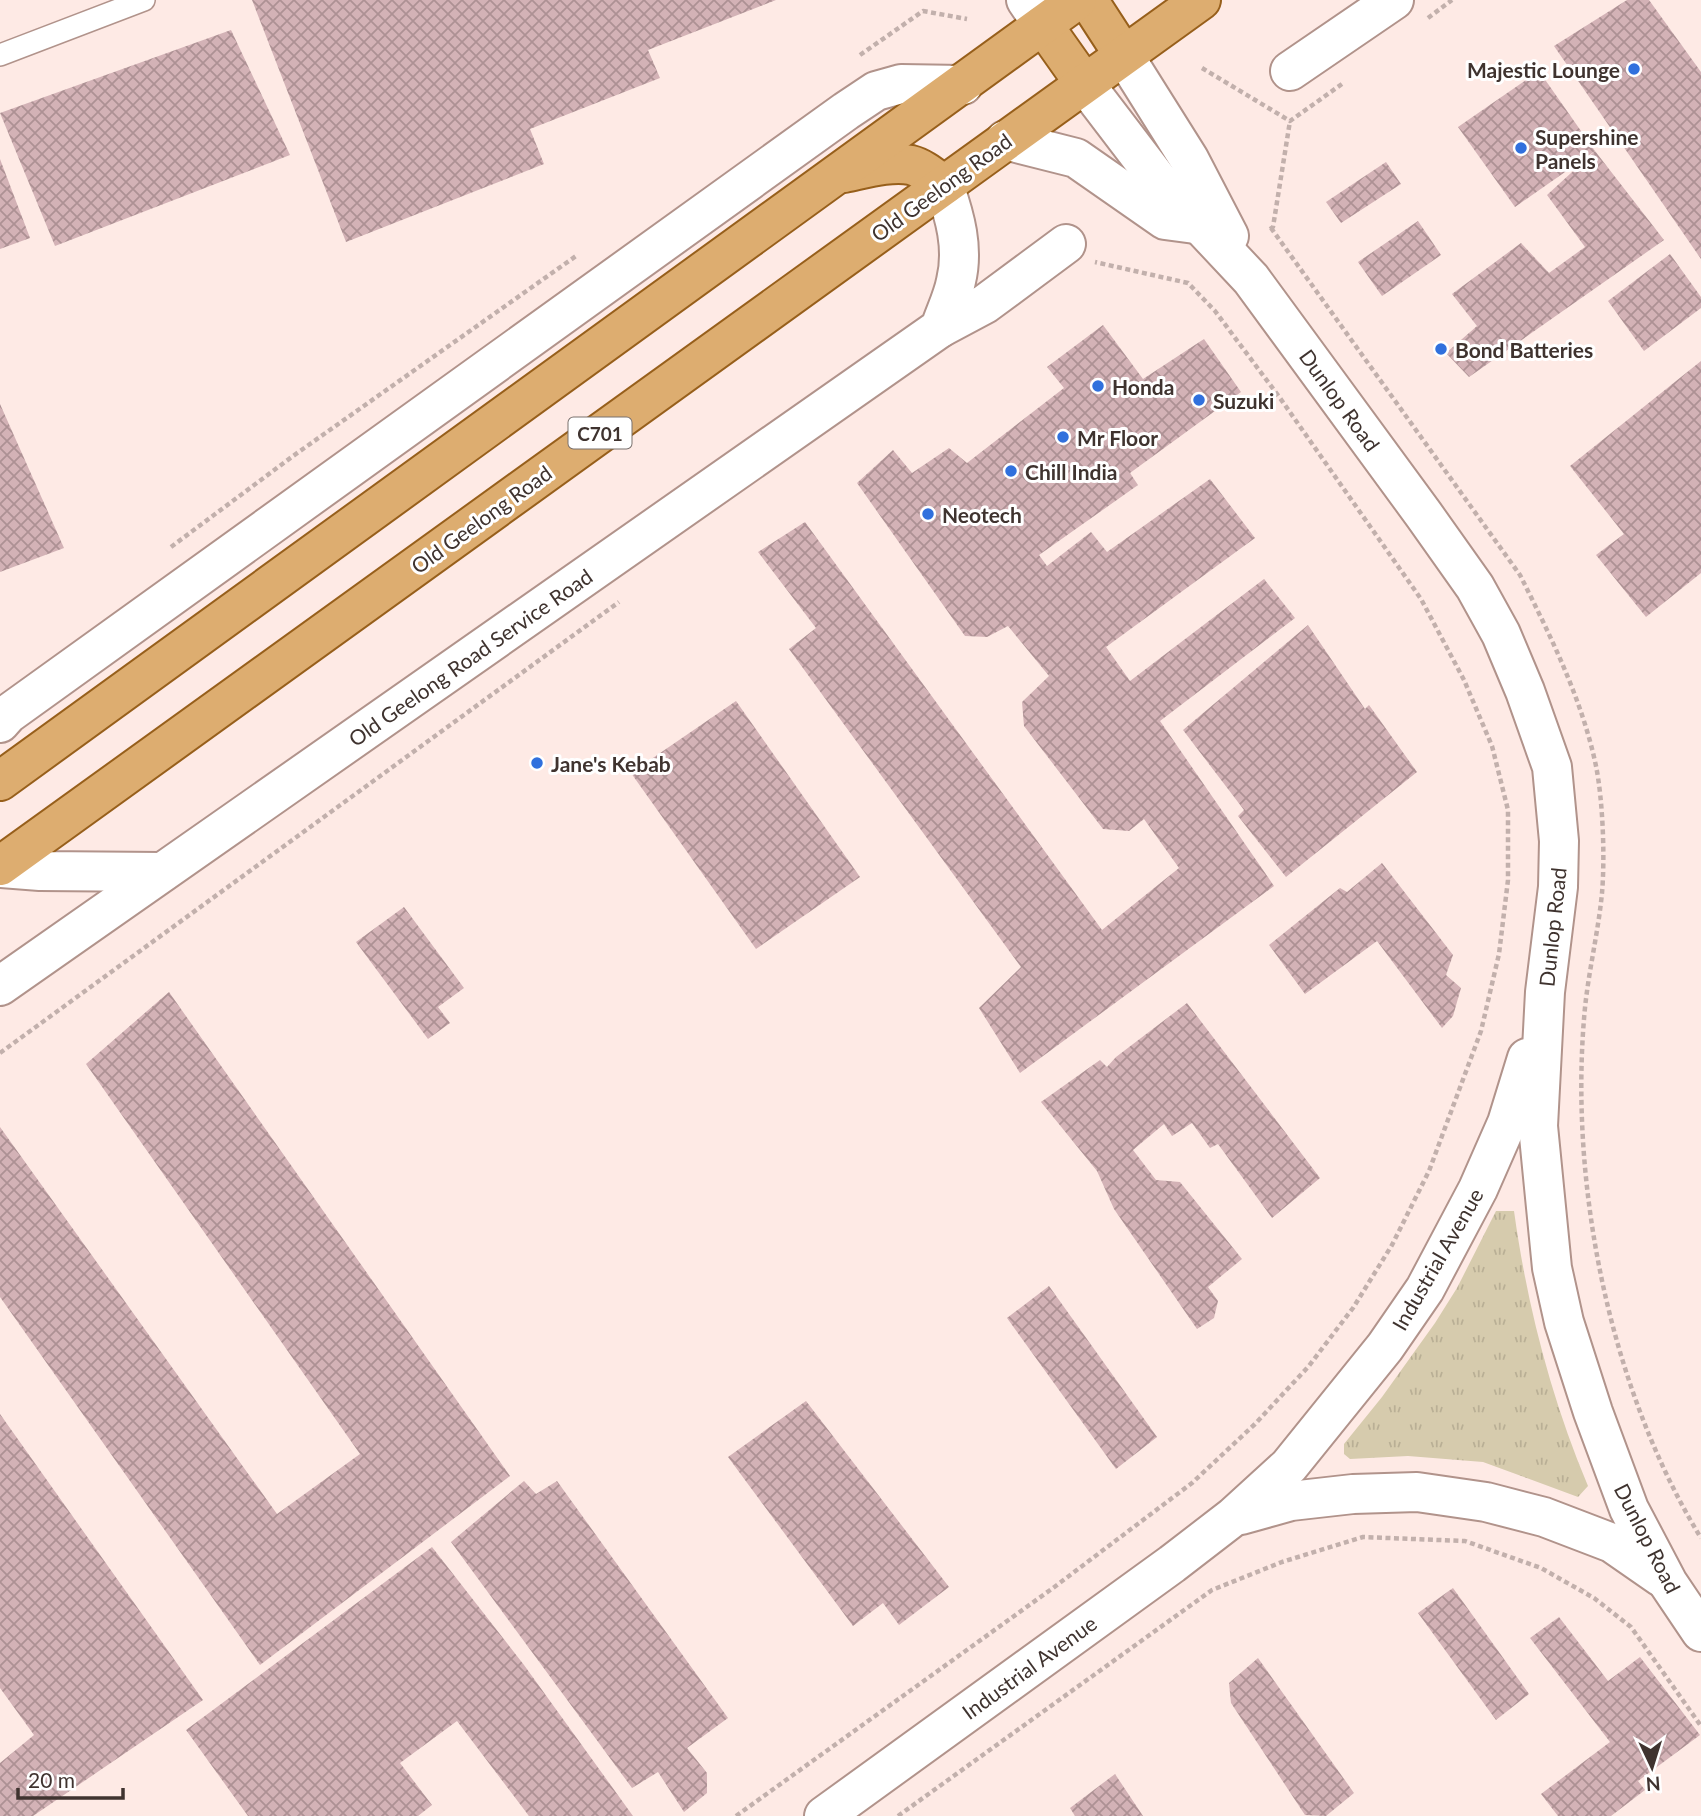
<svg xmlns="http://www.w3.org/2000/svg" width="1701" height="1816" font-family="Lato,sans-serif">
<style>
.grass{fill:url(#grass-tufts)}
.building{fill:url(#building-cross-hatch)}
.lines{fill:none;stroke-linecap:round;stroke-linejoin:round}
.service-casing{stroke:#b1938b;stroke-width:24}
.minor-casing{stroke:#b1938b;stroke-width:42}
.primary-casing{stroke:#975f1b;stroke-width:42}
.path{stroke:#c2b0ac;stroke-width:4.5;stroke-dasharray:5 3.5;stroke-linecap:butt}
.service{stroke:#fff;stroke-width:21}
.minor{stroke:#fff;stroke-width:38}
.primary{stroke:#ddad70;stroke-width:38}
.poi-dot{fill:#3070dd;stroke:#fff;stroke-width:2.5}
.labels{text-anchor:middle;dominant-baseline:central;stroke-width:6;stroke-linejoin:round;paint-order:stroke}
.shield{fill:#fff;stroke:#79706d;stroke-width:2}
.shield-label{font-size:19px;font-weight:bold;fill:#3f332f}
.poi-label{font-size:21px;font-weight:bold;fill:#3f332f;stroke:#fff;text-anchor:start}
.street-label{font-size:21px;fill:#3f332f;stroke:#fff}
</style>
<defs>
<pattern id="grass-tufts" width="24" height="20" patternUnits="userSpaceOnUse" patternTransform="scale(1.75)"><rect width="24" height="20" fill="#d6cbad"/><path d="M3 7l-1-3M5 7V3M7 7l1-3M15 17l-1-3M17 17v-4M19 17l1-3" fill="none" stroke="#b9af95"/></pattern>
<pattern id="building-cross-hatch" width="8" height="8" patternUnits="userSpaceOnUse" patternTransform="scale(1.75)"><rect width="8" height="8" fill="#d3b2b6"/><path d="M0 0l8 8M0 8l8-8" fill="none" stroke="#ad9194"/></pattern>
</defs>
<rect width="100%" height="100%" fill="#feeae5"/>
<path class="grass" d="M1496,1211H1514C1527,1305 1551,1398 1588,1486L1578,1497L1483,1462L1408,1456L1350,1459L1344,1454V1444L1382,1397L1435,1323L1457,1288Z"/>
<g class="building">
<polygon points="252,0 776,0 648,50 660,78 530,129 544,164 346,242"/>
<polygon points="1627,0 1649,0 1701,72 1701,259 1554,46"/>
<polygon points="231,30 290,155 55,246 0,113"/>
<polygon points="1539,71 1595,151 1515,207 1458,127"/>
<polygon points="1595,151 1664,240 1469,377 1446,353 1477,326 1452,294 1521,243 1549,273 1585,247 1547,195"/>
<polygon points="0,159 30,238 0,249"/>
<polygon points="1386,162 1401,184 1341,223 1326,202"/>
<polygon points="1418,221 1441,255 1382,296 1358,262"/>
<polygon points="1670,254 1701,297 1701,308 1644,351 1608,301"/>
<polygon points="1103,325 1143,379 1204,339 1241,392 1130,473 1138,485 1039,555 1047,566 1091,532 1107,552 1210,479 1255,538 1106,647 1130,681 1264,579 1295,618 1160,721 1274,886 1020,1073 979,1008 1021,967 789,649 816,628 758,552 805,522 1102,930 1179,868 1144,819 1129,831 1103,829 1024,726 1022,702 1049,676 1008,626 987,637 965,636 857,483 893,450 912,473 949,448 967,463 1064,388 1047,367"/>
<polygon points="1701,361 1701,573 1646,617 1596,555 1624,534 1570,466"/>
<polygon points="0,404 64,548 0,572"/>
<polygon points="1308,625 1365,709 1369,705 1417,772 1286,877 1238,816 1244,810 1183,730"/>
<polygon points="736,701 860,877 756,949 631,773"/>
<polygon points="1382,863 1453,955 1446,975 1461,988 1453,1016 1442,1028 1377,941 1305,994 1269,945 1340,888 1347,892"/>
<polygon points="404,907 464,988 438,1007 450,1023 428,1039 356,942"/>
<polygon points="169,992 510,1476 260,1665 0,1297 0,1127 277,1514 360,1454 86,1064"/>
<polygon points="1187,1003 1320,1178 1272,1218 1218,1144 1210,1148 1192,1123 1172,1136 1164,1124 1133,1150 1156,1180 1180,1182 1242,1259 1208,1287 1218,1301 1214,1318 1197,1329 1114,1209 1097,1171 1041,1102 1100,1060 1107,1067 1116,1057"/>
<polygon points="1049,1286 1157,1437 1116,1469 1007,1318"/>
<polygon points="806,1401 949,1587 899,1625 883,1603 853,1626 728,1457"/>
<polygon points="0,1414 203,1700 33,1816 0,1816 0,1763 34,1735 0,1688"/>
<polygon points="524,1481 536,1494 557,1481 728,1718 687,1748 707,1773 707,1793 684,1812 658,1772 632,1788 451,1542"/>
<polygon points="432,1547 524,1665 633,1816 529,1816 457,1721 400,1763 432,1805 418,1816 248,1816 186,1730"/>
<polygon points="1453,1588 1529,1694 1496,1720 1418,1613"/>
<polygon points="1559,1617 1608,1681 1640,1657 1700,1735 1638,1781 1645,1790 1611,1816 1558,1816 1541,1794 1610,1742 1530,1638"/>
<polygon points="1258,1658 1354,1793 1326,1816 1305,1815 1231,1703 1229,1683"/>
<polygon points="1115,1774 1143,1816 1075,1816 1070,1808"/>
</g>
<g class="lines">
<g class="service-casing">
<polyline id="service" points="0,55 144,0"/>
</g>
<g class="minor-casing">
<g id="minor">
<polyline points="1026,0 1043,25"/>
<polyline points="1123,54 1189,159 1229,236"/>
<polyline points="1290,71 1394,0"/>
<polyline points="1084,83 1158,180 1251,279 1424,515 1475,587 1501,634 1525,691 1552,767 1559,841 1558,887 1545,992 1538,1126 1552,1268 1564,1322 1593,1412 1629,1509 1668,1583 1701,1632"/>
<polyline points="1005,140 1076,158 1165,220 1195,224"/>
<polyline points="940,328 985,304 1066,244"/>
<polyline points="0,723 8,714 846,111 876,91 901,84 963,85"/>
<polyline points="0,868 40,871 162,872"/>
<path d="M0,986L940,328C945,313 953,297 956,281C964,248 955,217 944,185"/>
<polyline points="1241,1515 1291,1501 1353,1494 1417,1492 1486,1502 1544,1517 1612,1543 1661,1577"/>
<polyline points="824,1816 1172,1564 1233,1517 1289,1466 1385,1347 1425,1289 1478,1189 1507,1123 1527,1058"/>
</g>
</g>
<g class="primary-casing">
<g id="primary">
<polyline points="1088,0 1123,54"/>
<polyline points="1043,25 1084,83"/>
<path d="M844,173C864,169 890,161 911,165C923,168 934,178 944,185"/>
<polyline points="0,781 1077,0"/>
<polyline points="0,866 1201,0"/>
</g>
</g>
<g class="path">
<polyline points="1428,18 1452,0"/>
<polyline points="860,55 923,11 967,19"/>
<polyline points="1202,68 1290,121 1342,84"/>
<path d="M1271,228L1520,575C1550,635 1582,699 1596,766C1603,801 1605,858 1602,893C1598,935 1587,977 1584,1019C1570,1190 1611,1391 1701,1538"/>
<polyline points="1270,229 1273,227 1290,121"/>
<polyline points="171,547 293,456 576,256"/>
<polyline points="0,1053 619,602"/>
<polyline points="736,1816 1053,1588 1192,1483 1255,1424 1308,1367 1353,1308 1392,1245 1429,1171 1481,1031 1499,954 1508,880 1508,810 1492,746 1464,680 1421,599 1280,398 1215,311 1188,283 1095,262"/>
<polyline points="898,1816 1212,1590 1282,1562 1363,1537 1465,1541 1541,1568 1594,1598 1631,1627 1701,1726"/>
</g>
<use href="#service" class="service"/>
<use href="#minor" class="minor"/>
<use href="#primary" class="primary"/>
</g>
<g class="poi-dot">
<circle cx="1634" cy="69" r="7"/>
<circle cx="1521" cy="148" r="7"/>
<circle cx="1441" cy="349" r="7"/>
<circle cx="1098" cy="386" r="7"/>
<circle cx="1199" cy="400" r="7"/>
<circle cx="1063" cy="437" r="7"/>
<circle cx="1011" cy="471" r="7"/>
<circle cx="928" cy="514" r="7"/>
<circle cx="537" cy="763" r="7"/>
</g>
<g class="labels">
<rect class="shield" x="568.5" y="417.5" width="63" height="31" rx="5"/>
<g class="shield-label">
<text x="600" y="433">C701</text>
</g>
<g class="poi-label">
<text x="1620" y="69" text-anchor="end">Majestic Lounge</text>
<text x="1535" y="136">Supershine<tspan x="1535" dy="24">Panels</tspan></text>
<text x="1455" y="349">Bond Batteries</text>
<text x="1112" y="386">Honda</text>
<text x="1213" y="400">Suzuki</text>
<text x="1077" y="437">Mr Floor</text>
<text x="1025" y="471">Chill India</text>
<text x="942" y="514">Neotech</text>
<text x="551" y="763">Jane's Kebab</text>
</g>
<g class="street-label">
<text transform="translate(941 187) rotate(-36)">Old Geelong Road</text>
<text transform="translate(1340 400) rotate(54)">Dunlop Road</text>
<text transform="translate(481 519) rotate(-36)">Old Geelong Road</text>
<text transform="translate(470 657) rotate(-35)">Old Geelong Road Service Road</text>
<text transform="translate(1552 927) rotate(-84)">Dunlop Road</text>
<text transform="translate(1437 1259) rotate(-60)">Industrial Avenue</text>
<text transform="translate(1648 1538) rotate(63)">Dunlop Road</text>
<text transform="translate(1029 1667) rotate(-36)">Industrial Avenue</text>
</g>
</g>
<g transform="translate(1652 1767) rotate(176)" stroke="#ffffff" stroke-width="5" paint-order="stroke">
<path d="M0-5L12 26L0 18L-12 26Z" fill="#3f332f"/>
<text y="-10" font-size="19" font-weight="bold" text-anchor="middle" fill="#3f332f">N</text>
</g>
<path d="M18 1788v10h105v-10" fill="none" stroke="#3f332f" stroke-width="3.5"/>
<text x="28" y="1788" font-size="21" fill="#3f332f" stroke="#ffffff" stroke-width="5" paint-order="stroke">20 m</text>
</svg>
